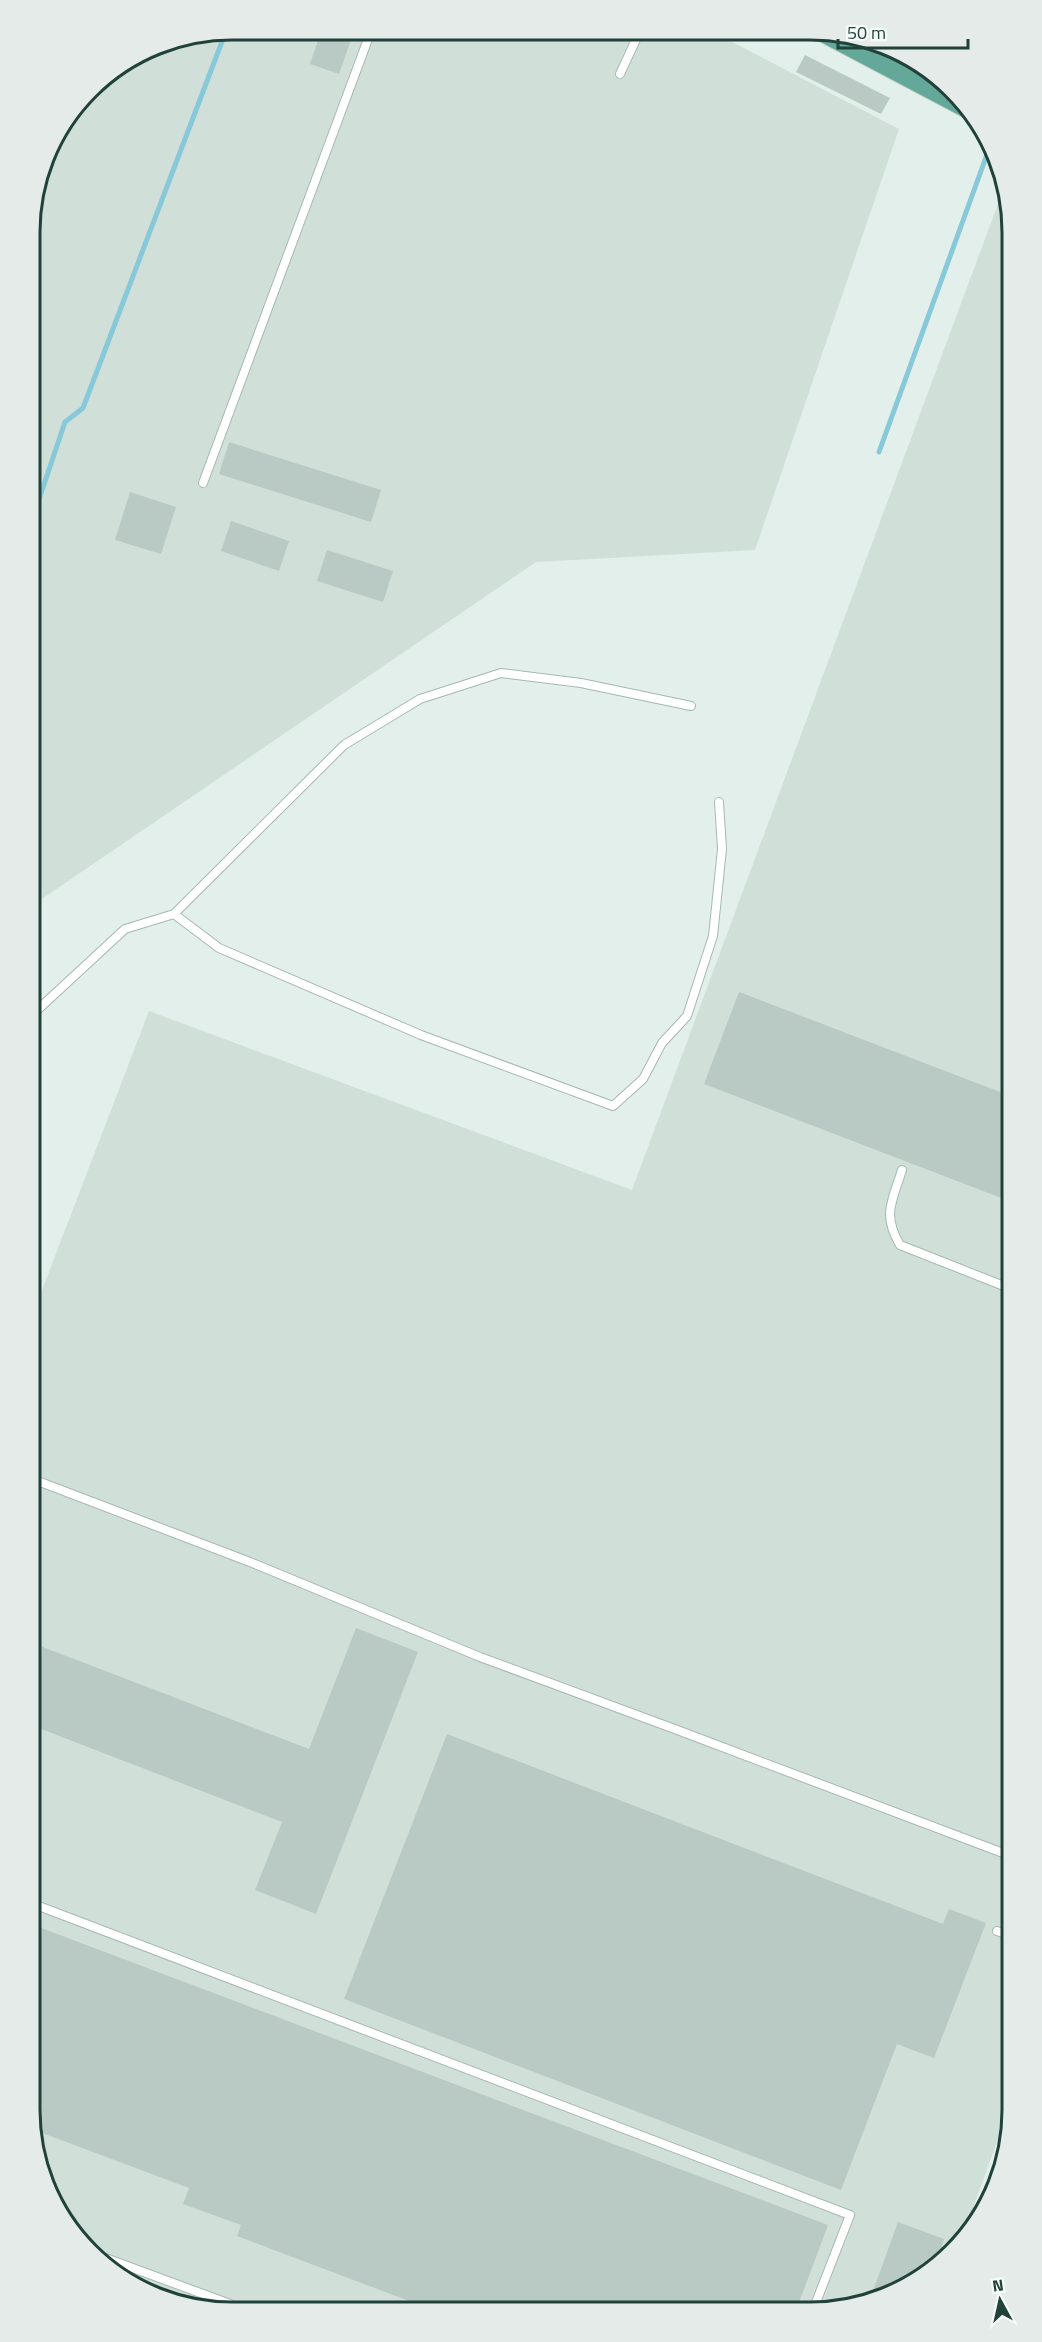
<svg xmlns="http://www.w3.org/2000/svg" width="1042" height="2342" font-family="'Titillium Web',sans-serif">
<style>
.built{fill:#d1dfd9}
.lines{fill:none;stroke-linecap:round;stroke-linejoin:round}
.stream{stroke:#87c9d8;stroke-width:5}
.building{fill:#b8cac3}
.lane-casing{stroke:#a5b8b2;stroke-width:10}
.primary-casing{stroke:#c1cac8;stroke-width:20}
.lane{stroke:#fff;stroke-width:8}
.primary{stroke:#64a899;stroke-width:18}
.rim{fill:none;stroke:#21423a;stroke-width:3}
</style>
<rect width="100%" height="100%" fill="#e3efea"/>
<g class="built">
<polygon points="233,30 715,33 899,129 755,550 536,562 33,905 30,219 51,143 99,81 155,45"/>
<polygon points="1005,185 1008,1213 1003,1228 1009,1230 1011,2103 960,2244 922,2278 862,2305 193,2308 99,2261 64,2222 37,2162 34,1311 149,1011 632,1190"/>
</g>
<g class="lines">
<g class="stream">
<polyline points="879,452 989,149"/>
<polyline points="31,523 65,422 83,408 226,31"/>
</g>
</g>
<g class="building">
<polygon points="321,31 354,31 339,74 310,64"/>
<polygon points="805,55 890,98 881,114 796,72"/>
<polygon points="229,442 381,490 371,522 219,474"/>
<polygon points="130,492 176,507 161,554 115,540"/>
<polygon points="231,521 289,541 279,571 221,551"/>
<polygon points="327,550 393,571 383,602 317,581"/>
<polygon points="739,992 1008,1095 1008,1188 1004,1199 704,1084"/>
<polygon points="356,1628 418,1652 316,1914 255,1890 282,1822 36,1727 35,1644 309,1749"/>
<polygon points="447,1734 943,1924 949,1909 986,1923 934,2058 897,2044 841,2190 344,1999"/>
<polygon points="36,1926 828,2225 798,2305 425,2307 237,2236 241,2225 183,2204 189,2188 37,2131"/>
<polygon points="898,2222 944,2239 941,2250 950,2253 922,2278 869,2302"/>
</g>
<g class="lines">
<g class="lane-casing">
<g id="lane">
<polyline points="620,74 639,33"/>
<polyline points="203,483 371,31"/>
<polyline points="174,914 219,948 421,1035 613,1106 643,1079 662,1043 687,1016 713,936 722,849 719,802"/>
<polyline points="33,1014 125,929 174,914 344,745 420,699 501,673 581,683 691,706"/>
<path d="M902,1170C892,1202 882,1214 900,1245L1009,1288"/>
<polyline points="35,1480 250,1562 480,1657 672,1728 1011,1856"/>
<polyline points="36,1905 850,2215 815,2305"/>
<polyline points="997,1931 1011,1936"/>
<polyline points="92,2253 241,2308"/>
</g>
</g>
<g class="primary-casing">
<polyline id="primary" points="825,34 969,110"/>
</g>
<use href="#lane" class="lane"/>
<use href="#primary" class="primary"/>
</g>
<path d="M0 0H1042V2342H0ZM232 40H810A192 192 0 0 1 1002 232V2110A192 192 0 0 1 810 2302H232A192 192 0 0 1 40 2110V232A192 192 0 0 1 232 40Z" fill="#e4ebe9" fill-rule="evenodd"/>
<path class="rim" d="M232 40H810A192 192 0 0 1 1002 232V2110A192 192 0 0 1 810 2302H232A192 192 0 0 1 40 2110V232A192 192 0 0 1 232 40Z"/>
<g transform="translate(1000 2300) rotate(352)" stroke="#f5faf8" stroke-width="4.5" paint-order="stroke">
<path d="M0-4.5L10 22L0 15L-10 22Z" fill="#21423a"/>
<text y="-9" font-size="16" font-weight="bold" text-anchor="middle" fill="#21423a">N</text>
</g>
<path d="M838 39v9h130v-9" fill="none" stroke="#21423a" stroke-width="3"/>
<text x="847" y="39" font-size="18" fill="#21423a" stroke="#f5faf8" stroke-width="4.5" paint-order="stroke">50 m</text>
</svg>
